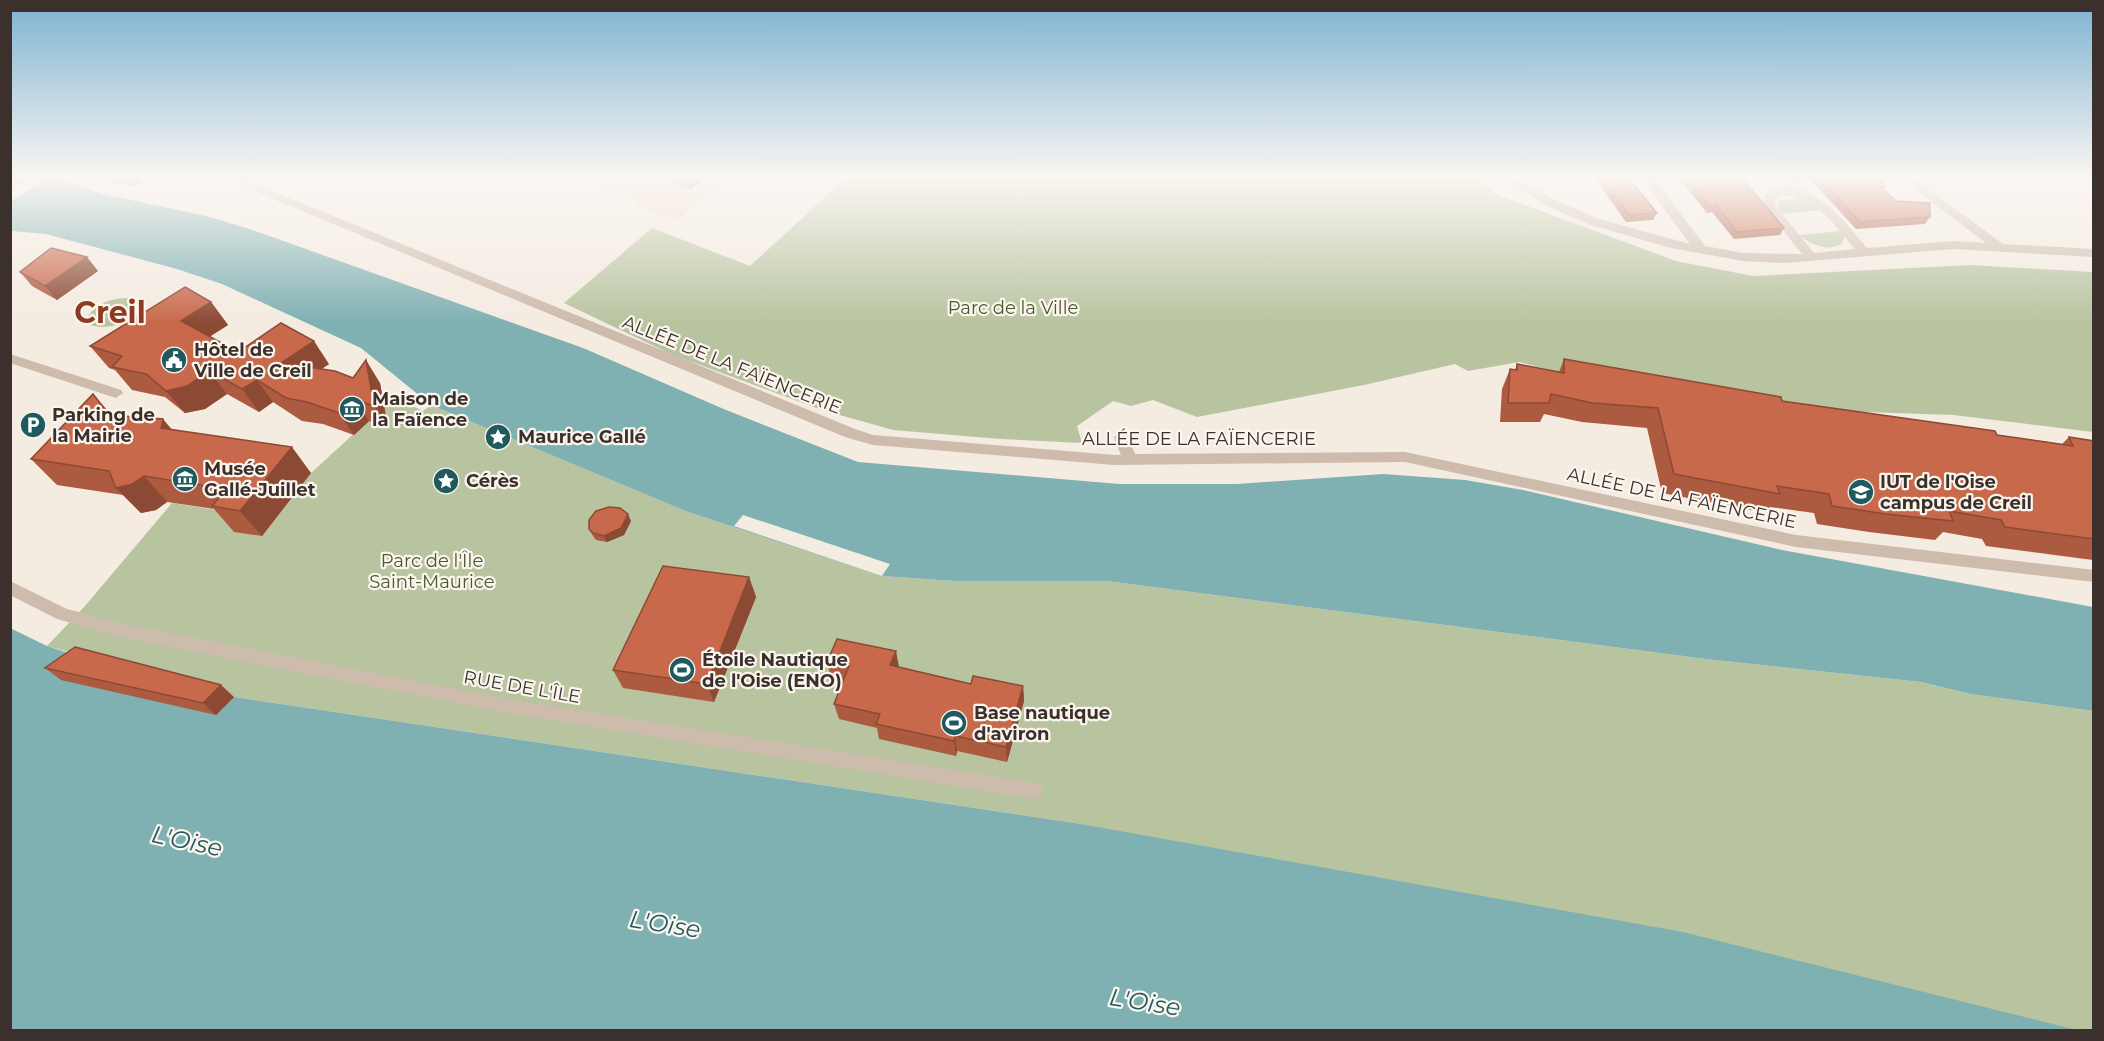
<svg xmlns="http://www.w3.org/2000/svg" width="2104" height="1041" font-family="Montserrat,sans-serif">
<style>
.green{fill:#b8c4a0}
.plaza{fill:#ecdcc8}
.water{fill:#7fb0b2}
.pier{fill:#f4ebe1}
.lines{fill:none;stroke-linecap:round;stroke-linejoin:round}
.street{fill:#cdbbac;fill-rule:evenodd}
.secondary{fill:#a18a7d;fill-rule:evenodd}
.wall{fill:#ac5a40}
.shaded-wall{fill:#8c4a34}
.building{fill:#c8694b;stroke:#8c4a34;stroke-width:1.5}
.labels{text-anchor:middle;dominant-baseline:central;stroke-width:4.5;stroke-linejoin:round;paint-order:stroke}
.park-label{font-size:18px;fill:#4a5a2e;stroke:#fbf5ee}
.poi-label{font-size:18px;font-weight:bold;fill:#3b302b;stroke:#fbf5ee;text-anchor:start}
.street-label{font-size:18px;fill:#3b302b;stroke:#fbf5ee}
.near-water-label{font-size:24px;font-style:italic;fill:#1f5a5e;stroke:#fbf5ee}
.town-label{font-size:30px;font-weight:bold;fill:#8c3b22;stroke:#fbf5ee}
</style>
<rect width="100%" height="100%" fill="#f4ebe1"/>
<g class="green">
<polygon points="847,177 1473,177 1500,196 1676,261 1753,276 1970,265 2093,272 2093,432 1953,415 1838,411 1566,374 1519,362 1468,371 1455,364 1364,385 1197,417 1153,400 1131,406 1113,401 1077,426 1082,443 1001,439 893,430 822,410 673,355 564,303 652,228 750,266"/>
<polygon points="1800,198 1822,210 1780,214 1777,209 1779,201"/>
<path d="M1842,231L1845,236L1842,244C1827,252 1812,245 1799,235Z"/>
<path d="M128,298L136,303C139,323 104,332 89,324L88,316C97,303 112,298 128,298Z"/>
<polygon points="394,397 423,411 431,405 688,512 882,576 954,581 1107,581 1706,659 1921,682 1970,694 2093,711 2093,1030 2077,1030 1075,823 234,697 47,646 85,606 172,503 235,513 262,536 311,473"/>
</g>
<polygon class="plaza" points="574,177 658,177 700,183 707,177 729,177 683,216 671,218 634,206 639,201"/>
<g class="water">
<polygon points="10,177 53,177 102,194 206,216 250,229 583,348 726,410 858,462 1119,484 1237,484 1383,474 1465,480 1523,490 1782,550 2093,607 2093,711 1970,694 1921,682 1706,659 1107,581 954,581 882,576 688,512 431,405 361,348 222,284 177,269 46,234 11,231"/>
<polygon points="10,628 47,646 90,660 234,697 1075,823 1683,932 2077,1030 11,1030"/>
</g>
<g class="pier">
<polygon points="11,177 49,177 11,201"/>
<polygon points="743,515 890,564 882,576 734,526"/>
</g>
<g class="lines">
<g class="street">
<polygon points="233,177 246,177 255,184 855,429 873,435 1114,455 1121,455 1114,437 1121,432 1126,433 1135,454 1405,452 1796,535 2094,570 2094,582 1796,547 1405,462 1114,465 873,445 845,437 247,188"/>
<path d="M1500,177H1514L1555,200L1599,219L1690,244L1641,177H1653L1705,246L1743,253L1802,254L1762,204L1767,194C1806,168 1846,224 1867,248L1954,241L1986,243L1899,177H1912L2003,244L2094,249V257L1954,249L1785,263L1743,261L1671,248L1591,225L1547,206ZM1784,195C1818,198 1835,226 1855,249L1814,253L1774,204L1776,199Z"/>
<polygon points="10,354 121,390 123,393 116,398 10,363"/>
<polygon points="10,581 67,609 124,624 497,697 1035,783 1041,785 1044,791 1041,797 1035,799 497,711 124,638 57,619 10,595"/>
</g>
<polygon class="secondary" points="16,177 31,177 10,188 10,180"/>
</g>
<g class="wall">
<polygon points="86,177 150,177 134,186"/>
<polygon points="658,177 706,177 691,189"/>
<polygon points="1594,177 1628,177 1657,213 1653,220 1626,222"/>
<polygon points="1678,177 1741,177 1784,228 1780,235 1734,239 1712,212 1707,213"/>
<polygon points="1784,177 1877,177 1886,186 1884,190 1896,201 1930,217 1925,224 1856,229 1811,180 1788,182"/>
<polygon points="98,271 57,300 32,286 20,272"/>
<polygon points="211,302 228,325 209,337 238,352 329,364 321,369 353,378 380,383 388,428 369,421 354,435 323,424 302,421 273,402 259,412 227,394 205,409 185,413 165,397 132,390 115,370 109,368 90,346"/>
<polygon points="1564,359 1782,401 1997,435 2062,444 2069,437 2094,441 2094,559 2093,560 1986,546 1982,539 1943,532 1935,540 1869,532 1817,524 1814,513 1770,507 1766,513 1662,493 1647,428 1582,422 1544,414 1540,422 1500,422 1502,389 1510,369 1515,370 1517,364 1559,372"/>
<polygon points="112,415 172,429 311,473 262,536 234,532 214,509 167,502 156,510 141,513 123,495 57,485 31,459"/>
<polygon points="631,521 624,535 607,542 596,540 593,536 589,529"/>
<polygon points="749,577 756,597 714,702 623,688 613,670"/>
<polygon points="827,662 899,667 971,684 1023,686 1024,701 1007,762 957,751 956,756 879,739 877,728 839,719 834,704 844,680 831,678"/>
<polygon points="45,668 234,697 216,715 61,680"/>
</g>
<g class="shaded-wall">
<polygon points="128,177 150,177 134,186"/>
<polygon points="688,177 706,177 691,189"/>
<polygon points="87,257 98,271 57,300 45,286"/>
<polygon points="211,302 228,325 198,344 181,321"/>
<polygon points="314,341 329,364 297,386 281,363"/>
<polygon points="366,360 380,383 388,428 374,406"/>
<polygon points="209,371 227,394 205,409 185,413 166,391"/>
<polygon points="257,380 273,402 259,412 242,389"/>
<polygon points="93,394 116,420 109,415"/>
<polygon points="354,399 369,421 354,435 339,413"/>
<polygon points="163,419 185,445 161,428"/>
<polygon points="292,447 311,473 262,536 240,511"/>
<polygon points="144,476 167,502 156,510 141,513 116,488"/>
<polygon points="628,514 631,521 624,535 607,542 604,536"/>
<polygon points="749,577 756,597 714,702 707,684"/>
<polygon points="896,651 899,667 890,665"/>
<polygon points="221,685 234,697 216,715 203,703"/>
<polygon points="1023,686 1024,701 1007,762 1006,747"/>
<polygon points="955,736 957,751 956,756 954,741"/>
</g>
<g class="building">
<polygon points="1602,177 1628,177 1657,213 1629,215"/>
<polygon points="1687,177 1741,177 1784,228 1737,232 1716,205 1710,206"/>
<polygon points="1819,177 1877,177 1886,186 1881,187 1896,201 1930,203 1930,217 1860,222"/>
<polygon points="51,248 87,257 45,286 20,272"/>
<polygon points="185,287 211,302 181,321 238,352 281,323 314,341 281,363 335,371 353,378 366,360 374,406 354,399 339,413 307,402 286,398 257,380 242,389 209,371 187,386 166,391 146,374 112,367 122,356 90,346"/>
<polygon points="1564,359 1781,397 1782,401 1995,431 1997,435 2073,446 2069,437 2094,441 2094,539 2005,527 2001,520 1949,511 1953,521 1886,514 1832,506 1829,494 1777,486 1780,494 1674,474 1658,408 1592,403 1551,394 1549,403 1508,403 1510,369 1517,370 1517,364 1564,373"/>
<polygon points="93,394 109,415 163,419 161,428 292,447 240,511 212,506 226,489 144,476 132,484 116,488 109,471 31,459"/>
<polygon points="609,507 620,508 628,514 621,528 604,536 593,533 589,529 589,520 596,511"/>
<polygon points="663,566 749,577 707,684 613,670"/>
<polygon points="837,639 896,651 890,665 971,684 973,676 1023,686 1006,747 955,736 954,741 876,724 880,714 834,704 849,666 827,662"/>
<polygon points="75,647 221,685 203,703 45,668"/>
</g>
<linearGradient id="sky" x2="0" y2="1"><stop stop-color="#7eb2d2"/><stop offset="0.55" stop-color="#faf6f2"/><stop offset="1" stop-color="#faf6f2" stop-opacity="0"/></linearGradient>
<rect width="2104" height="323" fill="url(#sky)"/>
<defs>
<g id="civic-disc" transform="scale(1.35)"><circle r="9.5" fill="#1f5a5e" stroke="#fbf5ee"/><path d="M-.6-6.5H3V-4.5H.6V-3L4-1V1h2V6H-6V1h2V-1L-.6-3ZM-1.2 2.5V6h2.4V2.5Z" fill="#fff"/></g>
<g id="museum-disc" transform="scale(1.35)"><circle r="9.5" fill="#1f5a5e" stroke="#fbf5ee"/><path d="M0-6L6-3V-2H-6V-3ZM-5-1h2V3h-2ZM-1-1h2V3h-2ZM3-1h2V3H3ZM-6 4H6V6H-6Z" fill="#fff"/></g>
<g id="parking-disc" transform="scale(1.35)"><circle r="9.5" fill="#1f5a5e" stroke="#fbf5ee"/><path d="M-3.5-5.5H1a3.5 3.5 0 0 1 0 7H-1V5.5H-3.5ZM-1-3.4V-.6H.8a1.4 1.4 0 0 0 0-2.8Z" fill="#fff"/></g>
<g id="sight-disc" transform="scale(1.35)"><circle r="9.5" fill="#1f5a5e" stroke="#fbf5ee"/><path d="M0-6L1.8-2.2L6-1.7L2.9 1.2L3.7 5.4L0 3.3L-3.7 5.4L-2.9 1.2L-6-1.7L-1.8-2.2Z" fill="#fff"/></g>
<g id="university-disc" transform="scale(1.35)"><circle r="9.5" fill="#1f5a5e" stroke="#fbf5ee"/><path d="M0-5L7-2L0 1L-7-2ZM-4 1L0 2.5L4 1V4Q0 6-4 4Z" fill="#fff"/></g>
<g id="stadium-disc" transform="scale(1.35)"><circle r="9.5" fill="#1f5a5e" stroke="#fbf5ee"/><path d="M0-5a6.5 5 0 1 0 0 10a6.5 5 0 1 0 0-10ZM-3.5-1.8h7v3.6h-7Z" fill="#fff"/></g>
</defs>
<g fill-rule="evenodd">
<use href="#civic-disc" x="174" y="360"/>
<use href="#museum-disc" x="352" y="409"/>
<use href="#parking-disc" x="33" y="425"/>
<use href="#sight-disc" x="498" y="437"/>
<use href="#museum-disc" x="185" y="479"/>
<use href="#sight-disc" x="446" y="481"/>
<use href="#university-disc" x="1861" y="492"/>
<use href="#stadium-disc" x="682" y="670"/>
<use href="#stadium-disc" x="954" y="723"/>
</g>
<g class="labels">
<g class="park-label">
<text x="1013" y="308">Parc de la Ville</text>
<text x="432" y="561">Parc de l'Île<tspan x="432" dy="21">Saint-Maurice</tspan></text>
</g>
<g class="poi-label">
<text x="194" y="350">Hôtel de<tspan x="194" dy="21">Ville de Creil</tspan></text>
<text x="372" y="399">Maison de<tspan x="372" dy="21">la Faïence</tspan></text>
<text x="52" y="415">Parking de<tspan x="52" dy="21">la Mairie</tspan></text>
<text x="518" y="437">Maurice Gallé</text>
<text x="204" y="469">Musée<tspan x="204" dy="21">Gallé-Juillet</tspan></text>
<text x="466" y="481">Cérès</text>
<text x="1880" y="482">IUT de l'Oise<tspan x="1880" dy="21">campus de Creil</tspan></text>
<text x="702" y="660">Étoile Nautique<tspan x="702" dy="21">de l'Oise (ENO)</tspan></text>
<text x="974" y="713">Base nautique<tspan x="974" dy="21">d'aviron</tspan></text>
</g>
<g class="street-label">
<text transform="translate(732 365) rotate(22)">ALLÉE DE LA FAÏENCERIE</text>
<text x="1199" y="439">ALLÉE DE LA FAÏENCERIE</text>
<text transform="translate(1682 498) rotate(12)">ALLÉE DE LA FAÏENCERIE</text>
<text transform="translate(522 687) rotate(10)">RUE DE L'ÎLE</text>
</g>
<g class="near-water-label">
<text transform="translate(187 841) rotate(12)">L'Oise</text>
<text transform="translate(665 924) rotate(9)">L'Oise</text>
<text transform="translate(1145 1002) rotate(9)">L'Oise</text>
</g>
<g class="town-label">
<text x="110" y="312">Creil</text>
</g>
</g>
<rect width="2104" height="1041" fill="none" stroke="#3b302b" stroke-width="24"/>
</svg>
